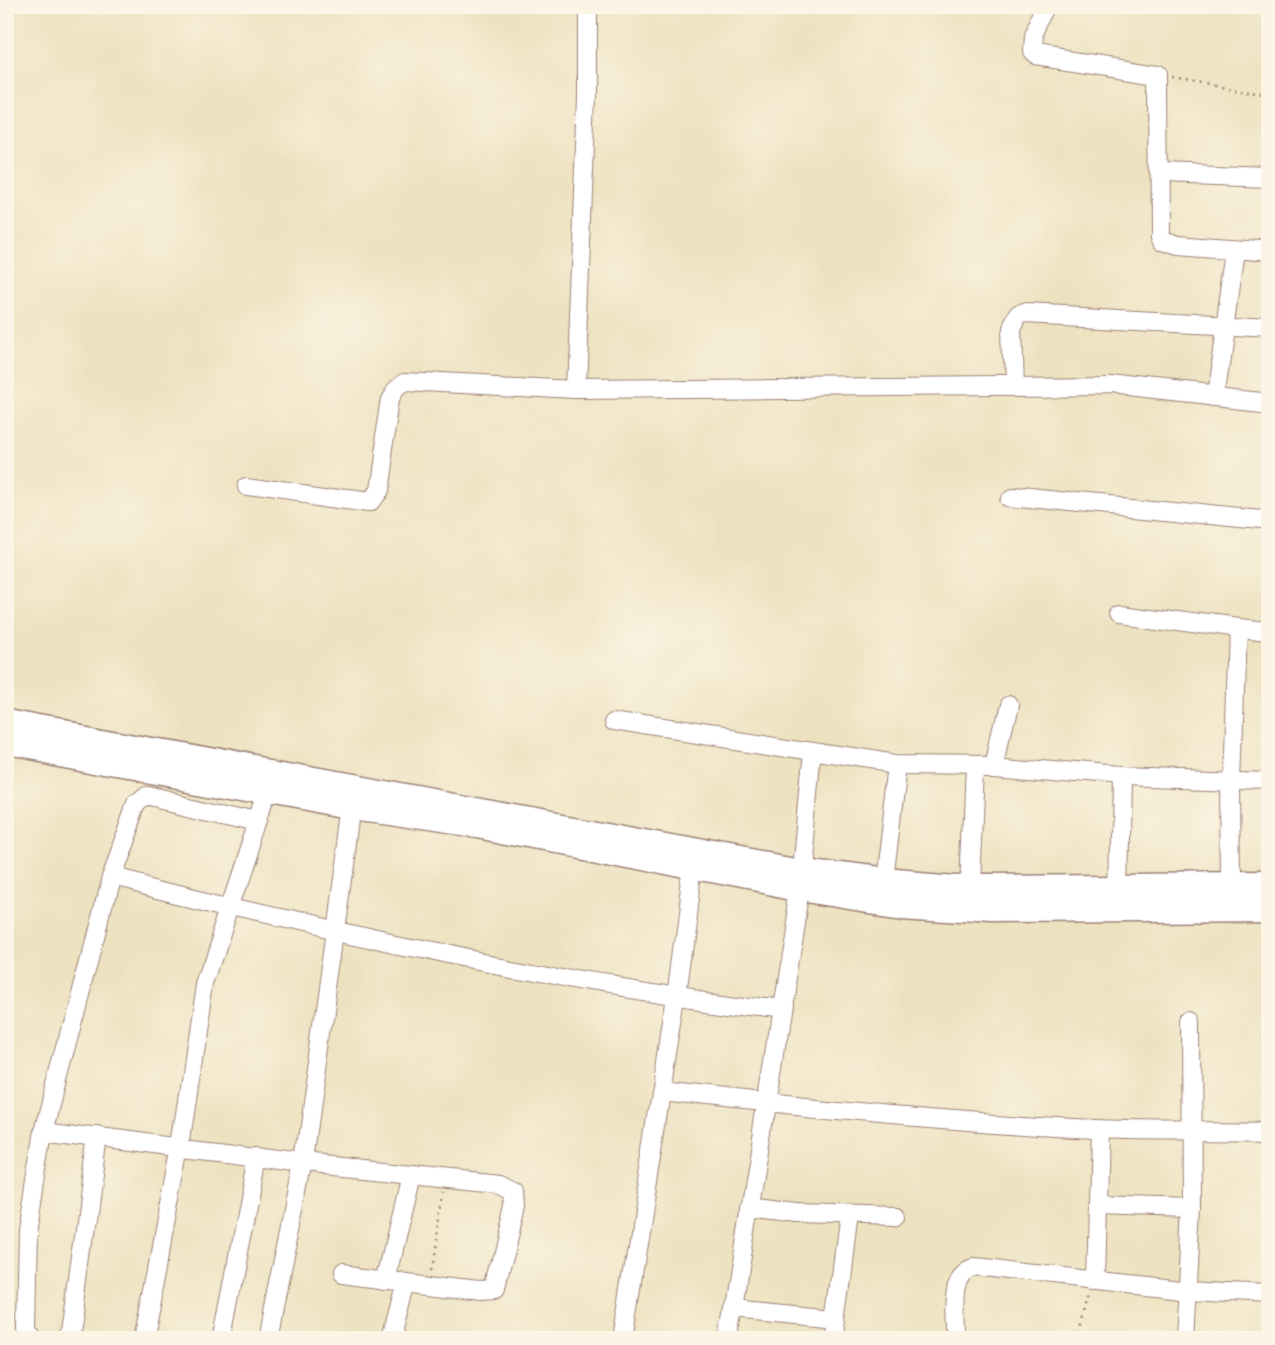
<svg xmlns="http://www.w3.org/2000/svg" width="1275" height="1345" font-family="'Comic Neue',sans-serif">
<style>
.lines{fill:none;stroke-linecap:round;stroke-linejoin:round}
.minor-casing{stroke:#9c8076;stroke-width:20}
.secondary-casing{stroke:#9c8076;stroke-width:27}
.path{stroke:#9c8076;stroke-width:2.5;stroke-dasharray:2 5;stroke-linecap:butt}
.minor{stroke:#fff;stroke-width:18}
.secondary{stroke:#fff;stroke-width:24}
</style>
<rect width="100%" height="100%" fill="#fcf5e5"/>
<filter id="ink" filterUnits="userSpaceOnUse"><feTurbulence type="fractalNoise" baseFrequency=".0143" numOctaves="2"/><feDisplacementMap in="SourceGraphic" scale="14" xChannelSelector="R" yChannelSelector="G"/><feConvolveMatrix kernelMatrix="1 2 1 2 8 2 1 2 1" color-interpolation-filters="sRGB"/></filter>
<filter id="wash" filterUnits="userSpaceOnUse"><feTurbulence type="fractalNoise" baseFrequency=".00686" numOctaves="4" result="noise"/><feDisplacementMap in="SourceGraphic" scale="28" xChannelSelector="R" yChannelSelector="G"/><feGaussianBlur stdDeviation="1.57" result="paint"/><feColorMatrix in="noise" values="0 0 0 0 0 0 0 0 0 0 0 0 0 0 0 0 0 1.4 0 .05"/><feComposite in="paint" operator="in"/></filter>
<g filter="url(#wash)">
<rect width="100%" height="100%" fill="#ede2c0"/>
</g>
<g filter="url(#ink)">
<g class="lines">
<g class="minor-casing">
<g id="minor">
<polyline points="588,5 588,94 576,390 1110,385 1270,403"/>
<polyline points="1049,5 1033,39 1032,53 1035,56 1158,75 1159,233 1162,239 1178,244 1270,251"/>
<polyline points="1159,174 1270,178"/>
<polyline points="1013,384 1011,332 1018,318 1025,315 1270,328"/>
<polyline points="1213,397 1234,250"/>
<polyline points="246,485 368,502 376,491 390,397 397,386 405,381 576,390"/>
<polyline points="1010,496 1270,522"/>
<polyline points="1119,613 1236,629"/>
<polyline points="614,720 813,751"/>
<polyline points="994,765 1008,705"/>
<polyline points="110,877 137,804 148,795 258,821"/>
<polyline points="883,881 897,764"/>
<polyline points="1232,887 1231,781 1236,629 1270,632"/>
<polyline points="970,888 975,766"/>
<polyline points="1119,898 1121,776"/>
<path d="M662,1092C806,1108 950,1122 1095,1129C1153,1132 1212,1129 1270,1131"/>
<polyline points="44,1131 303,1164 353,799"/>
<polyline points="1097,1206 1192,1209"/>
<polyline points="749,1208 800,1214 898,1217"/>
<polyline points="386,1280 411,1175"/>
<polyline points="1095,1281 1099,1130"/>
<polyline points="734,1308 836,1318"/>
<path d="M30,1340L26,1329L28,1229L44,1131L110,877C331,933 555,982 782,1010"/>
<polyline points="70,1340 97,1137"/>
<polyline points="144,1340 181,1147 205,983 269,791"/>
<polyline points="221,1340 256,1157"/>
<polyline points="268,1340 303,1164 498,1184 513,1191 514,1206 494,1290 481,1291 341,1274"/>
<polyline points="392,1340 407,1282"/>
<polyline points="623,1340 677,997 694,868"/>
<polyline points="729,1340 800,889 813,751 897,764 994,765 1121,776 1270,781"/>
<polyline points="833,1340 850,1217"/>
<path d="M955,1340C956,1318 947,1275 973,1267L1189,1291L1270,1295"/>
<polyline points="1185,1340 1192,1209 1191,1022"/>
</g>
</g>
<g class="secondary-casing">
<g id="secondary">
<polyline points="5,723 801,870 883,881 970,888 1270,886"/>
<polyline points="5,744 352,808 477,826 800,889 901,905 993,911 1270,909"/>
</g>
</g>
<g class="path">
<polyline points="1172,77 1270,93"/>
<polyline points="432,1269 444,1192"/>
<polyline points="1079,1340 1091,1295"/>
</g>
<use href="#minor" class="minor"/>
<use href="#secondary" class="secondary"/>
</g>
</g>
<rect width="1275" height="1345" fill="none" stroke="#fcf5e5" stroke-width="28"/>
</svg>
